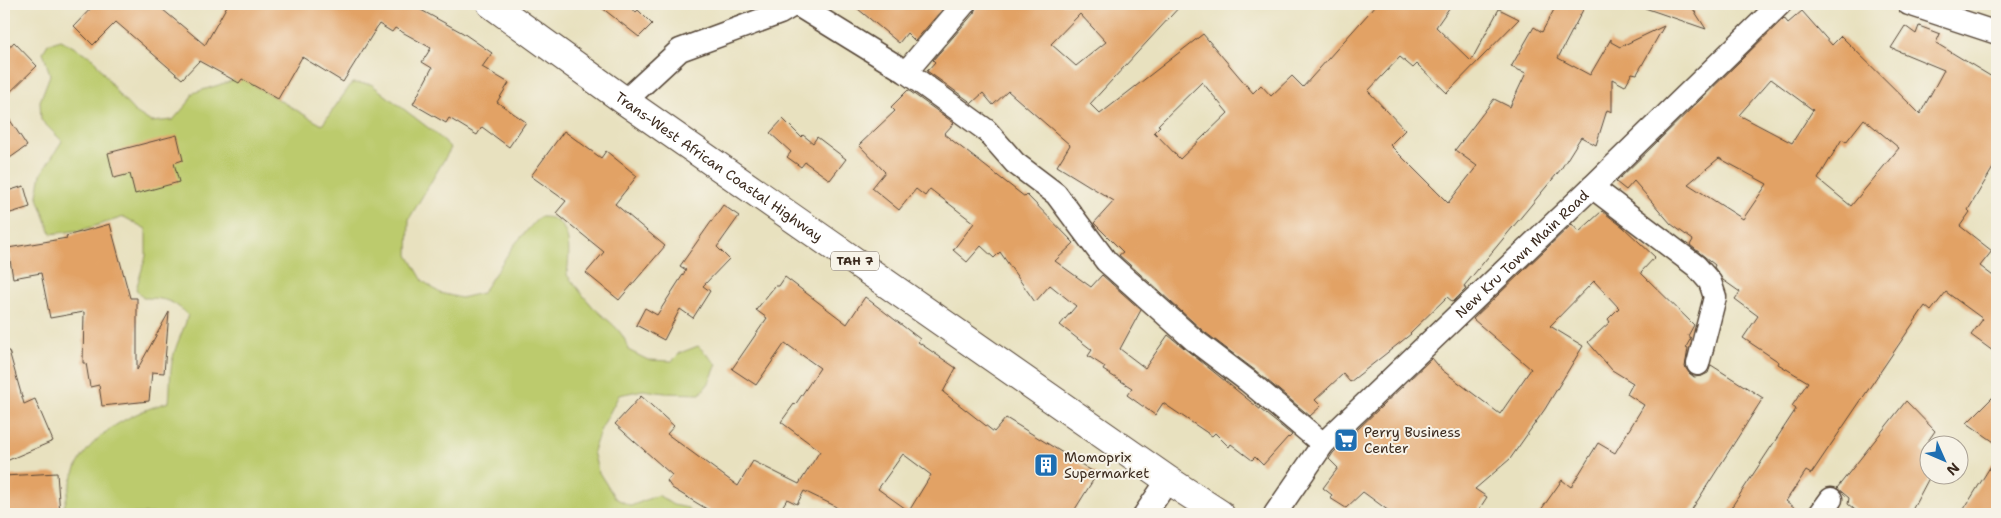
<svg xmlns="http://www.w3.org/2000/svg" width="2001" height="518" font-family="'Shantell Sans',sans-serif">
<style>
.green{fill:#bccb6d;stroke:#7c7a46}
.building{fill:#e2a265;fill-rule:evenodd}
.lines{fill:none;stroke-linecap:round;stroke-linejoin:round}
.street-casing{stroke:#554536;stroke-width:25}
.highway-casing{stroke:#554536;stroke-width:30}
.street{stroke:#fff;stroke-width:22}
.highway{stroke:#fff;stroke-width:28}
.labels{text-anchor:middle;dominant-baseline:central;stroke-width:4;stroke-linejoin:round;paint-order:stroke}
.shield{fill:#f7f3e8;stroke:#73665b;stroke-width:1}
.shield-label{font-size:12px;font-weight:bold;fill:#3b2a1e}
.street-label{font-size:14px;fill:#3b2a1e;stroke:#f7f3e8}
.poi-label{font-size:14px;fill:#3b2a1e;stroke:#f7f3e8;text-anchor:start}
</style>
<rect width="100%" height="100%" fill="#f7f3e8"/>
<filter id="ink" filterUnits="userSpaceOnUse"><feTurbulence type="fractalNoise" baseFrequency=".02" numOctaves="2"/><feDisplacementMap in="SourceGraphic" scale="10" xChannelSelector="R" yChannelSelector="G"/><feConvolveMatrix kernelMatrix="1 2 1 2 8 2 1 2 1" color-interpolation-filters="sRGB"/></filter>
<filter id="wash" filterUnits="userSpaceOnUse"><feTurbulence type="fractalNoise" baseFrequency=".0096" numOctaves="4" result="noise"/><feDisplacementMap in="SourceGraphic" scale="20" xChannelSelector="R" yChannelSelector="G"/><feGaussianBlur stdDeviation="1.12" result="paint"/><feColorMatrix in="noise" values="0 0 0 0 0 0 0 0 0 0 0 0 0 0 0 0 0 1.4 0 .05"/><feComposite in="paint" operator="in"/></filter>
<g filter="url(#wash)">
<rect width="100%" height="100%" fill="#e8e1bf"/>
<path class="green" d="M61,40L93,58L119,95L134,111L151,122L173,120L188,103L193,93L241,78L322,125L352,83L371,84L435,133L451,148L409,219L408,255L423,281L440,293L461,298L482,293L514,245L539,217C544,217 551,217 555,220C573,230 569,258 567,275C576,286 584,297 593,307C606,320 625,330 628,350L648,360L672,361L680,353L698,346L717,364L709,383L700,394L665,393L643,390L619,395L600,431L593,451L598,471L615,498L631,506L658,495L673,505L688,508L691,514H62C66,501 69,487 74,473C89,434 131,413 169,402C171,386 169,370 174,354C177,342 184,329 188,316C174,300 164,298 143,298L136,289L146,256V229L124,217L82,230L51,234L37,195L41,174L62,141L41,120L40,101L50,75L43,52L48,44Z"/>
<g id="blocks">
<g class="building">
<polygon points="95,4 156,4 205,45 228,4 410,4 463,33 492,53 482,67 509,83 497,102 526,122 509,147 482,127 477,135 449,118 446,123 413,104 432,68 422,62 431,48 395,28 392,32 379,24 343,82 302,57 278,99 242,79 239,83 199,61 182,79 116,22 93,45 74,26"/>
<polygon points="597,4 626,4 636,12 638,10 652,24 639,37"/>
<polygon points="852,4 947,4 915,41 907,33 899,43"/>
<path d="M977,4H1182L1090,104L1100,114L1203,34L1253,93L1261,85L1271,96L1292,76L1303,87L1377,4H1452L1436,27L1471,61L1499,9L1519,19L1447,93L1417,64L1413,68L1400,57L1368,91L1405,130L1390,145L1448,203L1477,166L1455,150L1494,99L1510,107L1526,73L1511,67L1534,27L1542,32L1557,4H1586L1558,58L1590,75L1611,39V42L1620,47L1664,26L1637,74L1632,73L1625,86L1612,79V112L1607,110L1596,145L1581,137L1561,169L1464,286L1466,289L1453,302L1447,297L1410,333L1411,334L1350,382L1343,374L1315,400L1321,406L1310,416L1256,371L1202,330L1119,255L1123,252L1094,223L1114,201L1057,166L1070,145L1008,91L993,105L983,93L972,103L927,71L935,62L933,60L974,13ZM1080,14L1106,42L1076,66L1051,44ZM1202,82L1228,113L1180,159L1154,132L1160,126L1158,125Z"/>
<polygon points="1642,4 1690,4 1706,29 1642,7"/>
<path d="M1802,11L1832,45L1841,36L1920,114L1944,70L1891,48L1905,26L1916,34L1919,26L1940,34L1936,43L1997,80V161L1968,210L1970,212L1960,226L1992,251L1980,266L1997,279V354L1971,335L1983,319L1946,292L1931,311L1925,306L1811,474L1806,471L1786,501L1803,514H1727L1796,409L1792,406L1808,382L1778,364L1779,362L1743,338L1758,316L1735,299L1740,292L1723,280L1714,267L1715,265L1690,245L1693,240L1671,224L1634,181L1626,190L1616,182L1784,18L1788,23ZM1771,79L1813,110L1792,143L1739,115ZM1864,119L1899,148L1851,206L1818,179L1842,139L1846,142ZM1719,158L1767,184L1743,219L1688,184Z"/>
<polygon points="14,42 37,66 4,98 4,53"/>
<polygon points="908,90 954,123 944,134 1025,197 1027,195 1074,243 1055,261 1091,287 1102,275 1141,310 1120,349 1145,368 1168,335 1292,435 1289,438 1288,437 1263,465 1255,457 1252,460 1231,444 1229,447 1215,433 1212,436 1163,403 1155,415 1127,395 1132,388 1103,370 1105,367 1088,356 1092,350 1060,325 1076,306 1050,285 1035,302 1000,252 994,258 981,246 967,262 953,250 974,223 930,189 925,196 916,189 899,210 872,188 885,172 859,145 895,111 891,107"/>
<polygon points="4,111 27,146 4,162"/>
<polygon points="783,119 801,137 803,135 813,143 817,137 846,159 830,180 805,162 801,167 787,157 791,152 770,133"/>
<polygon points="564,131 601,158 606,151 637,176 615,204 665,246 619,300 586,273 604,252 556,213 566,201 531,176"/>
<polygon points="177,135 183,160 174,163 179,182 135,194 130,174 114,178 108,153"/>
<polygon points="24,186 30,207 4,215 4,192"/>
<polygon points="723,205 739,216 717,247 729,259 703,286 710,291 693,318 680,309 664,340 636,325 645,308 657,315 686,270 680,266"/>
<polygon points="1602,211 1623,227 1655,257 1641,272 1642,274 1694,325 1688,336 1691,338 1686,347 1688,348 1685,367 1689,373 1694,377 1702,376 1708,373 1711,365 1763,398 1689,514 1538,514 1562,480 1571,487 1598,443 1615,453 1644,405 1627,394 1633,383 1612,370 1588,342 1610,322 1608,319 1619,308 1594,281 1550,326 1583,346 1545,409 1510,459 1475,489 1487,497 1476,514 1393,514 1363,492 1346,508 1330,498 1332,495 1323,488 1338,468 1329,459 1333,453 1432,358 1442,370 1500,414 1531,369 1473,319 1572,224 1579,232"/>
<polygon points="110,224 130,298 137,298 137,370 169,312 164,373 152,372 149,401 102,406 99,385 90,387 86,363 83,363 84,312 50,318 41,273 13,278 8,248 67,238 66,236"/>
<path d="M785,277L847,324L865,297L920,339L918,342L956,368L943,392L994,432L1006,418L1097,474L1072,514H846L833,505L804,491L797,504L787,499L778,514H715L672,488L667,481L672,475L615,424L641,396L674,426L667,434L738,486L753,461L799,484L820,451L781,422L794,404L795,405L820,368L785,343L756,385L732,369L767,318L756,310L775,286H779ZM903,454L931,475L909,511L878,489Z"/>
<polygon points="4,351 9,351 24,404 35,399 53,441 4,462"/>
<polygon points="1997,393 1997,444 1967,423"/>
<polygon points="1906,401 1935,431 1921,451 1928,457 1928,476 1937,476 1929,478 1910,514 1860,514 1848,504 1849,498 1837,488"/>
<polygon points="1997,456 1997,514 1961,514"/>
<polygon points="57,473 60,514 4,514 4,476"/>
</g>
</g>
</g>
<g filter="url(#ink)">
<use href="#blocks" fill-opacity="0" stroke="#554536" stroke-width="1"/>
<g class="lines">
<g class="street-casing">
<g id="street">
<polyline points="796,4 906,72 986,130 1015,163 1056,194 1106,261 1194,340 1248,381 1323,444"/>
<polyline points="1909,4 1997,33"/>
<polyline points="906,72 964,4"/>
<polyline points="625,101 680,50 780,13 795,4"/>
<polyline points="1592,187 1696,266 1710,282 1715,297 1698,364"/>
<polyline points="1145,514 1168,480"/>
<path id="s1" d="M1275,514L1323,444L1592,187L1780,4"/>
<polyline points="1820,514 1831,499"/>
</g>
</g>
<g class="highway-casing">
<g id="highway">
<path id="s2" d="M491,4L625,101L1168,480L1220,514"/>
</g>
</g>
<use href="#street" class="street"/>
<use href="#highway" class="highway"/>
</g>
</g>
<defs>
<g id="supermarket-square" transform="scale(1.25)"><rect x="-9" y="-9" width="18" height="18" rx="4" fill="#1f6fb2" stroke="#f7f3e8"/><path d="M-6-5.5h2.5l.6 2H6L4.5 2H-2.5L-4.4-4H-6ZM-1.5 3.2a1.3 1.3 0 1 0 .1 0ZM3 3.2a1.3 1.3 0 1 0 .1 0Z" fill="#fff"/></g>
<g id="building-square" transform="scale(1.25)"><rect x="-9" y="-9" width="18" height="18" rx="4" fill="#1f6fb2" stroke="#f7f3e8"/><path d="M-4-6H4V6H1V3H-1V6H-4ZM-2.5-4.3h1.7v1.8h-1.7ZM.8-4.3h1.7v1.8H.8ZM-2.5-1h1.7V.8h-1.7ZM.8-1h1.7V.8H.8Z" fill="#fff"/></g>
</defs>
<g fill-rule="evenodd">
<use href="#supermarket-square" x="1346" y="440"/>
<use href="#building-square" x="1046" y="465"/>
</g>
<g class="labels">
<rect class="shield" x="831" y="251.5" width="48" height="19" rx="4"/>
<g class="shield-label">
<text x="855" y="261">TAH 7</text>
</g>
<g class="street-label">
<text stroke="none"><textPath href="#s2" startOffset="280">Trans-West African Coastal Highway</textPath></text>
<text stroke="none"><textPath href="#s1" startOffset="360">New Kru Town Main Road</textPath></text>
</g>
<g class="poi-label">
<text x="1364" y="432">Perry Business<tspan x="1364" dy="16">Center</tspan></text>
<text x="1064" y="457">Momoprix<tspan x="1064" dy="16">Supermarket</tspan></text>
</g>
</g>
<rect width="2001" height="518" fill="none" stroke="#f7f3e8" stroke-width="20"/>
<g transform="translate(1944 460) rotate(135)"><circle r="24" fill="#f7f3e8" stroke="#aca397"/>
<path d="M0-4L9 19L0 12L-9 19Z" fill="#1f6fb2"/>
<text y="-8" font-size="14" font-weight="bold" text-anchor="middle" fill="#3b2a1e">N</text>
</g>
</svg>
